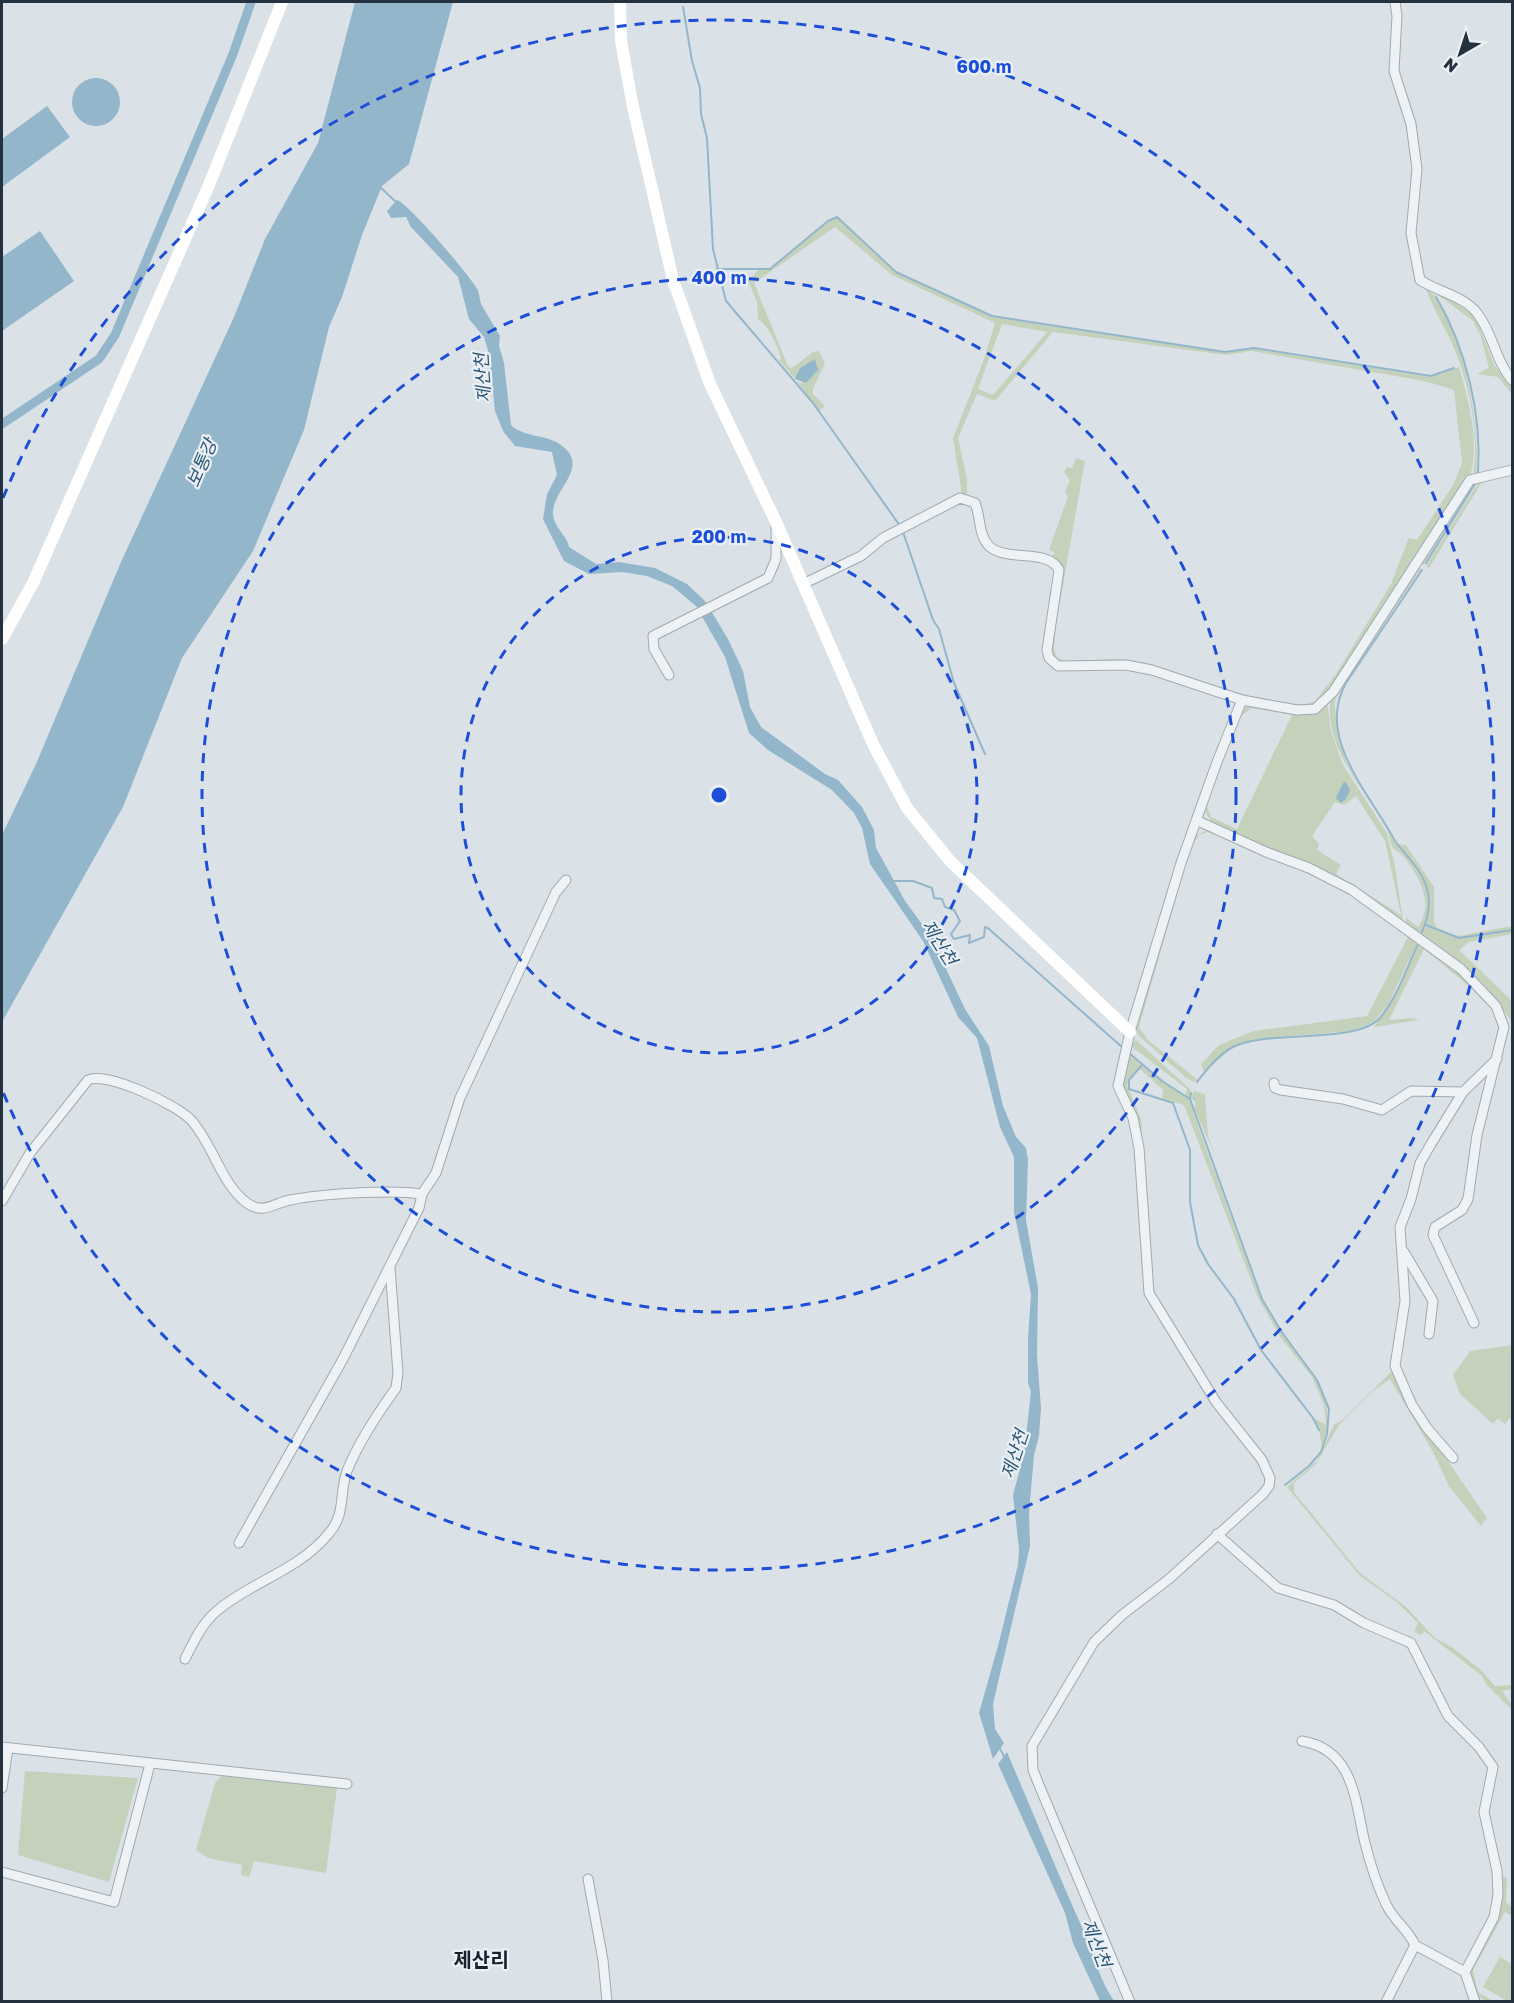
<svg xmlns="http://www.w3.org/2000/svg" width="1514" height="2003" font-family="'Golos Text','Noto Sans KR',sans-serif">
<style>
.green{fill:#c4d2bc;fill-rule:evenodd}
.water{fill:#93b6cb}
.lines{fill:none;stroke-linecap:round;stroke-linejoin:round}
.stream{stroke:#93b6cb;stroke-width:2}
.canal{stroke:#93b6cb;stroke-width:9}
.street-casing{stroke:#a0a9b1;stroke-width:11}
.street{stroke:#eef2f5;stroke-width:9}
.secondary{stroke:#fff;stroke-width:12}
.ring{fill:none;stroke:#1d4ed8;stroke-width:3;stroke-dasharray:10 8}
.labels{text-anchor:middle;dominant-baseline:central;stroke-width:4.5;stroke-linejoin:round;paint-order:stroke}
.water-label{font-size:18px;font-style:italic;fill:#2c5775;stroke:#eaf0f5}
.quarter-label{font-size:20px;font-weight:bold;fill:#17222e;stroke:#eaf0f5}
.centre{fill:#1d4ed8;stroke:#eaf0f5;stroke-width:3}
.ring-label{font-size:18px;text-anchor:middle;font-weight:bold;fill:#1d4ed8;stroke:#eaf0f5;stroke-width:4.5;stroke-linejoin:round;paint-order:stroke}
</style>
<rect width="100%" height="100%" fill="#dbe2e7"/>
<g class="green">
<path d="M837,218L895,272L992,317L1225,352L1254,349L1430,377L1459,367C1469,402 1480,442 1470,477L1463,482L1329,692L1311,708L1243,697L1147,667L1059,664L1048,650L1058,587L1052,560L1054,552L1049,550L1068,496L1065,492L1070,480L1064,472L1067,467L1072,468L1076,458L1085,461L1056,625L1054,649L1057,658L1066,661C1089,661 1114,657 1136,661C1174,667 1285,718 1315,701L1336,674L1391,584L1407,542L1409,538L1417,540L1453,485L1462,463L1454,390L1424,381L1252,351L1226,355L1053,332L995,401L977,394L958,438L967,479V494H962L953,438L984,359L995,323L892,275L835,227L754,283L788,366L792,368L813,352L819,351L825,363L813,389V394L825,406L819,411L797,381L802,384L805,364L795,379L779,360L781,358C776,344 770,327 758,319L757,302L748,281L759,269H770L828,221ZM1002,324L1047,332L993,395L978,389Z"/>
<path d="M1426,289C1462,307 1482,438 1476,476L1473,478C1480,432 1469,380 1450,339C1442,322 1432,306 1426,289Z"/>
<polygon points="1437,294 1456,303 1475,317 1495,366 1512,387 1512,394 1498,377 1477,374 1489,368 1480,334 1473,321"/>
<polygon points="1482,482 1429,568 1426,566 1478,483"/>
<polygon points="1474,484 1424,565 1419,563 1466,488"/>
<path d="M1417,565L1421,569L1345,682L1335,700V708L1339,739L1347,764L1394,841L1402,849L1428,888V914L1422,932L1426,926L1459,939L1512,930V933L1507,935L1469,942L1459,950L1509,998L1512,1003V1022L1485,986L1406,923V917L1418,927C1435,904 1419,875 1403,856C1401,853 1395,851 1393,848C1390,843 1390,835 1387,830C1366,789 1322,748 1331,697Z"/>
<path d="M1327,701L1331,732L1343,765L1387,833L1395,866L1403,921C1343,880 1276,853 1211,821L1204,810L1205,798L1242,709L1251,705L1295,712ZM1251,708L1292,715L1237,829L1211,817L1207,807L1208,796L1233,732L1240,717ZM1356,796L1385,841L1401,915L1336,874L1341,865L1317,850L1319,844L1312,836L1335,802L1344,805Z"/>
<polygon points="1209,829 1336,883 1363,899 1418,941 1388,1005 1374,1022 1352,1031 1256,1039 1235,1045 1204,1072 1201,1064 1219,1045 1254,1031 1367,1016 1408,937 1347,892 1317,876 1256,852 1238,842 1208,832 1199,835 1190,849 1139,1027 1148,1040 1198,1080 1194,1082 1185,1077 1138,1035 1136,1029 1139,1011 1189,844 1193,837"/>
<path d="M1398,844L1406,845L1434,887V922L1437,928L1458,936L1512,926V929L1459,938L1426,925C1437,896 1427,885 1413,863C1408,856 1405,849 1398,844Z"/>
<polygon points="1420,943 1469,982 1491,1009 1472,989 1424,949 1389,1020 1413,1018 1419,1020 1374,1027 1389,1006"/>
<polygon points="1136,1040 1191,1090 1189,1098 1185,1095 1187,1089 1131,1046"/>
<polygon points="1129,1054 1141,1065 1132,1075 1127,1085 1141,1119 1153,1291 1217,1397 1270,1462 1268,1464 1216,1398 1151,1290 1144,1167 1122,1089"/>
<polygon points="1142,1066 1190,1100 1199,1129 1261,1299 1280,1331 1316,1380 1326,1400 1328,1424 1322,1447 1319,1430 1314,1418 1326,1425 1324,1405 1312,1377 1281,1338 1258,1298 1184,1105 1162,1099 1163,1090 1140,1069"/>
<polygon points="1194,1091 1205,1094 1208,1136 1216,1158 1195,1110 1195,1102 1191,1098"/>
<polygon points="1512,1345 1512,1421 1510,1418 1505,1424 1498,1418 1493,1424 1460,1394 1453,1375 1470,1351"/>
<polygon points="1391,1372 1411,1407 1487,1518 1481,1526 1449,1486 1433,1452 1390,1379 1372,1392 1339,1425 1316,1464 1294,1483 1294,1492 1360,1573 1405,1606 1435,1638 1452,1647 1481,1670 1495,1686 1512,1685 1512,1689 1502,1691 1512,1705 1512,1710 1486,1684 1482,1676 1424,1631 1421,1635 1414,1632 1418,1623 1397,1602 1360,1576 1287,1487 1317,1461 1334,1425 1345,1418"/>
<polygon points="25,1771 138,1778 109,1882 18,1855"/>
<polygon points="221,1776 337,1788 326,1873 254,1861 249,1877 241,1875 242,1865 208,1858 196,1850 215,1783"/>
<polygon points="1501,1877 1507,1877 1506,1902 1512,1907 1512,1916 1505,1912 1473,1970 1478,1992 1493,2001 1486,2001 1474,1994 1468,1970 1498,1915 1501,1907"/>
<polygon points="1500,1957 1512,1964 1512,2001 1507,2001 1483,1987"/>
</g>
<g class="water">
<polygon points="355,2 453,2 409,164 382,186 362,235 342,297 329,327 304,430 253,551 182,658 123,807 2,1022 2,835 36,764 121,562 234,317 265,239 318,143"/>
<circle cx="96" cy="102" r="24"/>
<polygon points="47,106 70,137 2,187 2,139"/>
<path d="M397,200C410,205 470,276 478,290L481,304L500,336L499,346L504,363L511,425C521,436 545,435 558,443C594,466 552,488 553,514C554,528 567,535 569,547L596,564L619,562L655,568L687,584L705,601L728,639L743,671L750,707L761,727L825,774L838,780L862,807L874,830L876,848L880,855L905,901L930,935L965,1009L989,1046L1003,1106L1016,1137L1026,1148L1028,1160L1026,1220L1038,1288L1037,1355L1041,1408L1039,1436L1034,1455L1029,1513L1030,1546L993,1704L995,1729L1004,1743L993,1759L979,1713L998,1646L1018,1565L1019,1549L1013,1495L1024,1454L1031,1392L1028,1383V1338L1031,1294L1014,1212V1157L1000,1127L977,1038L958,1017L923,941L870,864L862,828L854,813L832,790L768,750L749,733L725,657L696,606L672,586L647,576L622,572L589,574L564,561L543,519L547,494L557,475L552,452L515,446L503,431L495,411L489,354L484,337L469,319L458,277L411,227L406,217L391,218L387,211Z"/>
<polygon points="40,231 74,281 2,331 2,257"/>
<polygon points="815,359 818,370 806,383 795,379 800,368"/>
<polygon points="1346,782 1350,790 1346,799 1341,803 1336,798 1343,783"/>
<path d="M1007,1752C1033,1813 1058,1874 1085,1934C1094,1957 1100,1980 1114,2001H1100L1073,1943L1065,1913L998,1764Z"/>
</g>
<g class="lines">
<g class="stream">
<polyline points="683,7 692,61 700,88 701,114 707,138 713,249 726,301 813,403 898,523"/>
<polyline points="379,186 397,203"/>
<polyline points="717,269 770,269 828,221 837,217 896,272 992,316 1225,352 1254,348 1431,376 1454,368"/>
<path d="M1436,297C1466,348 1482,414 1478,473"/>
<polyline points="903,532 933,620 939,629 954,683 985,754"/>
<polyline points="1426,563 1475,484"/>
<path d="M1422,570L1346,683C1315,737 1370,794 1395,841C1419,871 1441,890 1422,932"/>
<polyline points="893,881 913,881 932,888 934,898 942,899 945,907 954,910 960,921 951,934 954,939 970,935 969,943 984,937 985,927 989,929 1123,1048"/>
<polyline points="1426,925 1459,938 1512,930"/>
<polyline points="1129,1053 1162,1081 1190,1099 1191,1093"/>
<polyline points="1142,1065 1129,1080 1129,1089 1173,1103 1190,1150 1190,1202 1198,1245 1208,1264 1234,1299 1261,1350 1313,1418 1319,1430"/>
<path d="M1197,1082C1206,1070 1219,1054 1233,1047C1267,1029 1355,1045 1380,1018C1397,998 1407,967 1418,944"/>
<polyline points="1190,1099 1262,1299 1281,1331 1317,1380 1329,1409 1327,1434 1321,1452 1309,1466 1285,1485"/>
<polyline points="999,1747 1005,1758"/>
</g>
<polyline class="canal" points="2,424 99,359 115,335 233,54 251,2"/>
<g class="street-casing">
<g id="street">
<path d="M1395,2L1397,16L1394,71L1411,124L1417,169L1411,233L1420,280C1438,292 1464,296 1477,313C1493,333 1495,360 1512,380"/>
<path d="M803,584L861,556L883,538L960,498L975,503C981,517 978,536 990,547C1009,562 1047,548 1059,570L1047,650L1049,658L1058,666L1126,665L1152,670L1242,700L1297,710L1315,709L1333,692L1470,480L1512,470"/>
<polyline points="669,675 654,649 653,636 768,578 776,559 776,527"/>
<polyline points="1198,821 1266,852 1309,868 1352,890 1461,969 1496,1006 1504,1027 1477,1135 1468,1199 1462,1210 1435,1227 1433,1235 1474,1323"/>
<polyline points="1274,1083 1275,1088 1281,1090 1343,1099 1382,1110 1411,1091 1463,1092"/>
<path d="M2,1201L30,1153L88,1080C107,1071 177,1105 191,1120C213,1144 221,1184 247,1203C263,1215 274,1203 290,1200C321,1194 391,1189 422,1194"/>
<polyline points="1404,1252 1433,1301 1429,1334"/>
<polyline points="1453,1458 1427,1428 1412,1405 1395,1366 1405,1301 1400,1227 1411,1199 1420,1163 1431,1144 1463,1092 1497,1059"/>
<polyline points="1217,1534 1278,1588 1334,1605 1364,1623 1411,1643 1448,1716 1479,1747 1493,1767 1484,1812 1497,1871 1498,1895 1494,1917 1465,1972 1475,2002"/>
<polyline points="239,1543 343,1359 419,1208 422,1194 436,1173 460,1098 556,892 566,880"/>
<path d="M185,1659C194,1641 202,1623 218,1610C254,1580 299,1571 330,1532C346,1513 339,1492 347,1471C358,1443 378,1413 396,1388L398,1373L390,1268"/>
<path d="M1302,1741C1355,1750 1355,1803 1365,1843C1370,1863 1377,1885 1386,1904C1393,1920 1408,1929 1415,1945L1465,1972"/>
<polyline points="2,1747 347,1784"/>
<polyline points="2,1788 8,1748"/>
<polyline points="2,1872 114,1902 150,1764"/>
<polyline points="588,1879 603,1960 607,2002"/>
<polyline points="1130,2002 1039,1785 1033,1770 1032,1746 1094,1642 1122,1615 1169,1579 1263,1494 1269,1486 1270,1478 1262,1460 1216,1402 1149,1293 1139,1148 1133,1118 1118,1086 1130,1032 1181,863 1217,762 1242,700"/>
<polyline points="1386,2002 1415,1945"/>
</g>
</g>
<use href="#street" class="street"/>
<g class="secondary">
<polyline points="620,2 621,41 633,107 673,280 710,384 776,522 873,744 907,808 950,861 1130,1032"/>
<polyline points="2,639 33,583 209,185 282,2"/>
</g>
</g>
<g class="ring">
<circle cx="719" cy="795" r="258"/>
<circle cx="719" cy="795" r="517"/>
<path d="M3 498A775 775 0 1 1 3 1092"/>
</g>
<g class="labels">
<g class="water-label">
<text transform="translate(482 378) rotate(-94)">제산천</text>
<text transform="translate(201 463) rotate(-67)">보통강</text>
<text transform="translate(940 942) rotate(58)">제산천</text>
<text transform="translate(1014 1454) rotate(-72)">제산천</text>
<text transform="translate(1097 1943) rotate(69)">제산천</text>
</g>
<g class="quarter-label">
<text x="481" y="1959">제산리</text>
</g>
</g>
<circle cx="719" cy="795" r="9" class="centre"/>
<g class="ring-label">
<text x="984" y="73">600 m</text>
<text x="719" y="284">400 m</text>
<text x="719" y="543">200 m</text>
</g>
<rect width="1514" height="2003" fill="none" stroke="#24313e" stroke-width="6"/>
<g transform="translate(1460 54) rotate(219)" stroke="#eaf0f5" stroke-width="4.5" paint-order="stroke">
<path d="M0-4.5L10 22L0 15L-10 22Z" fill="#24313e"/>
<text y="-9" font-size="16" font-weight="bold" text-anchor="middle" fill="#24313e">N</text>
</g>
</svg>
